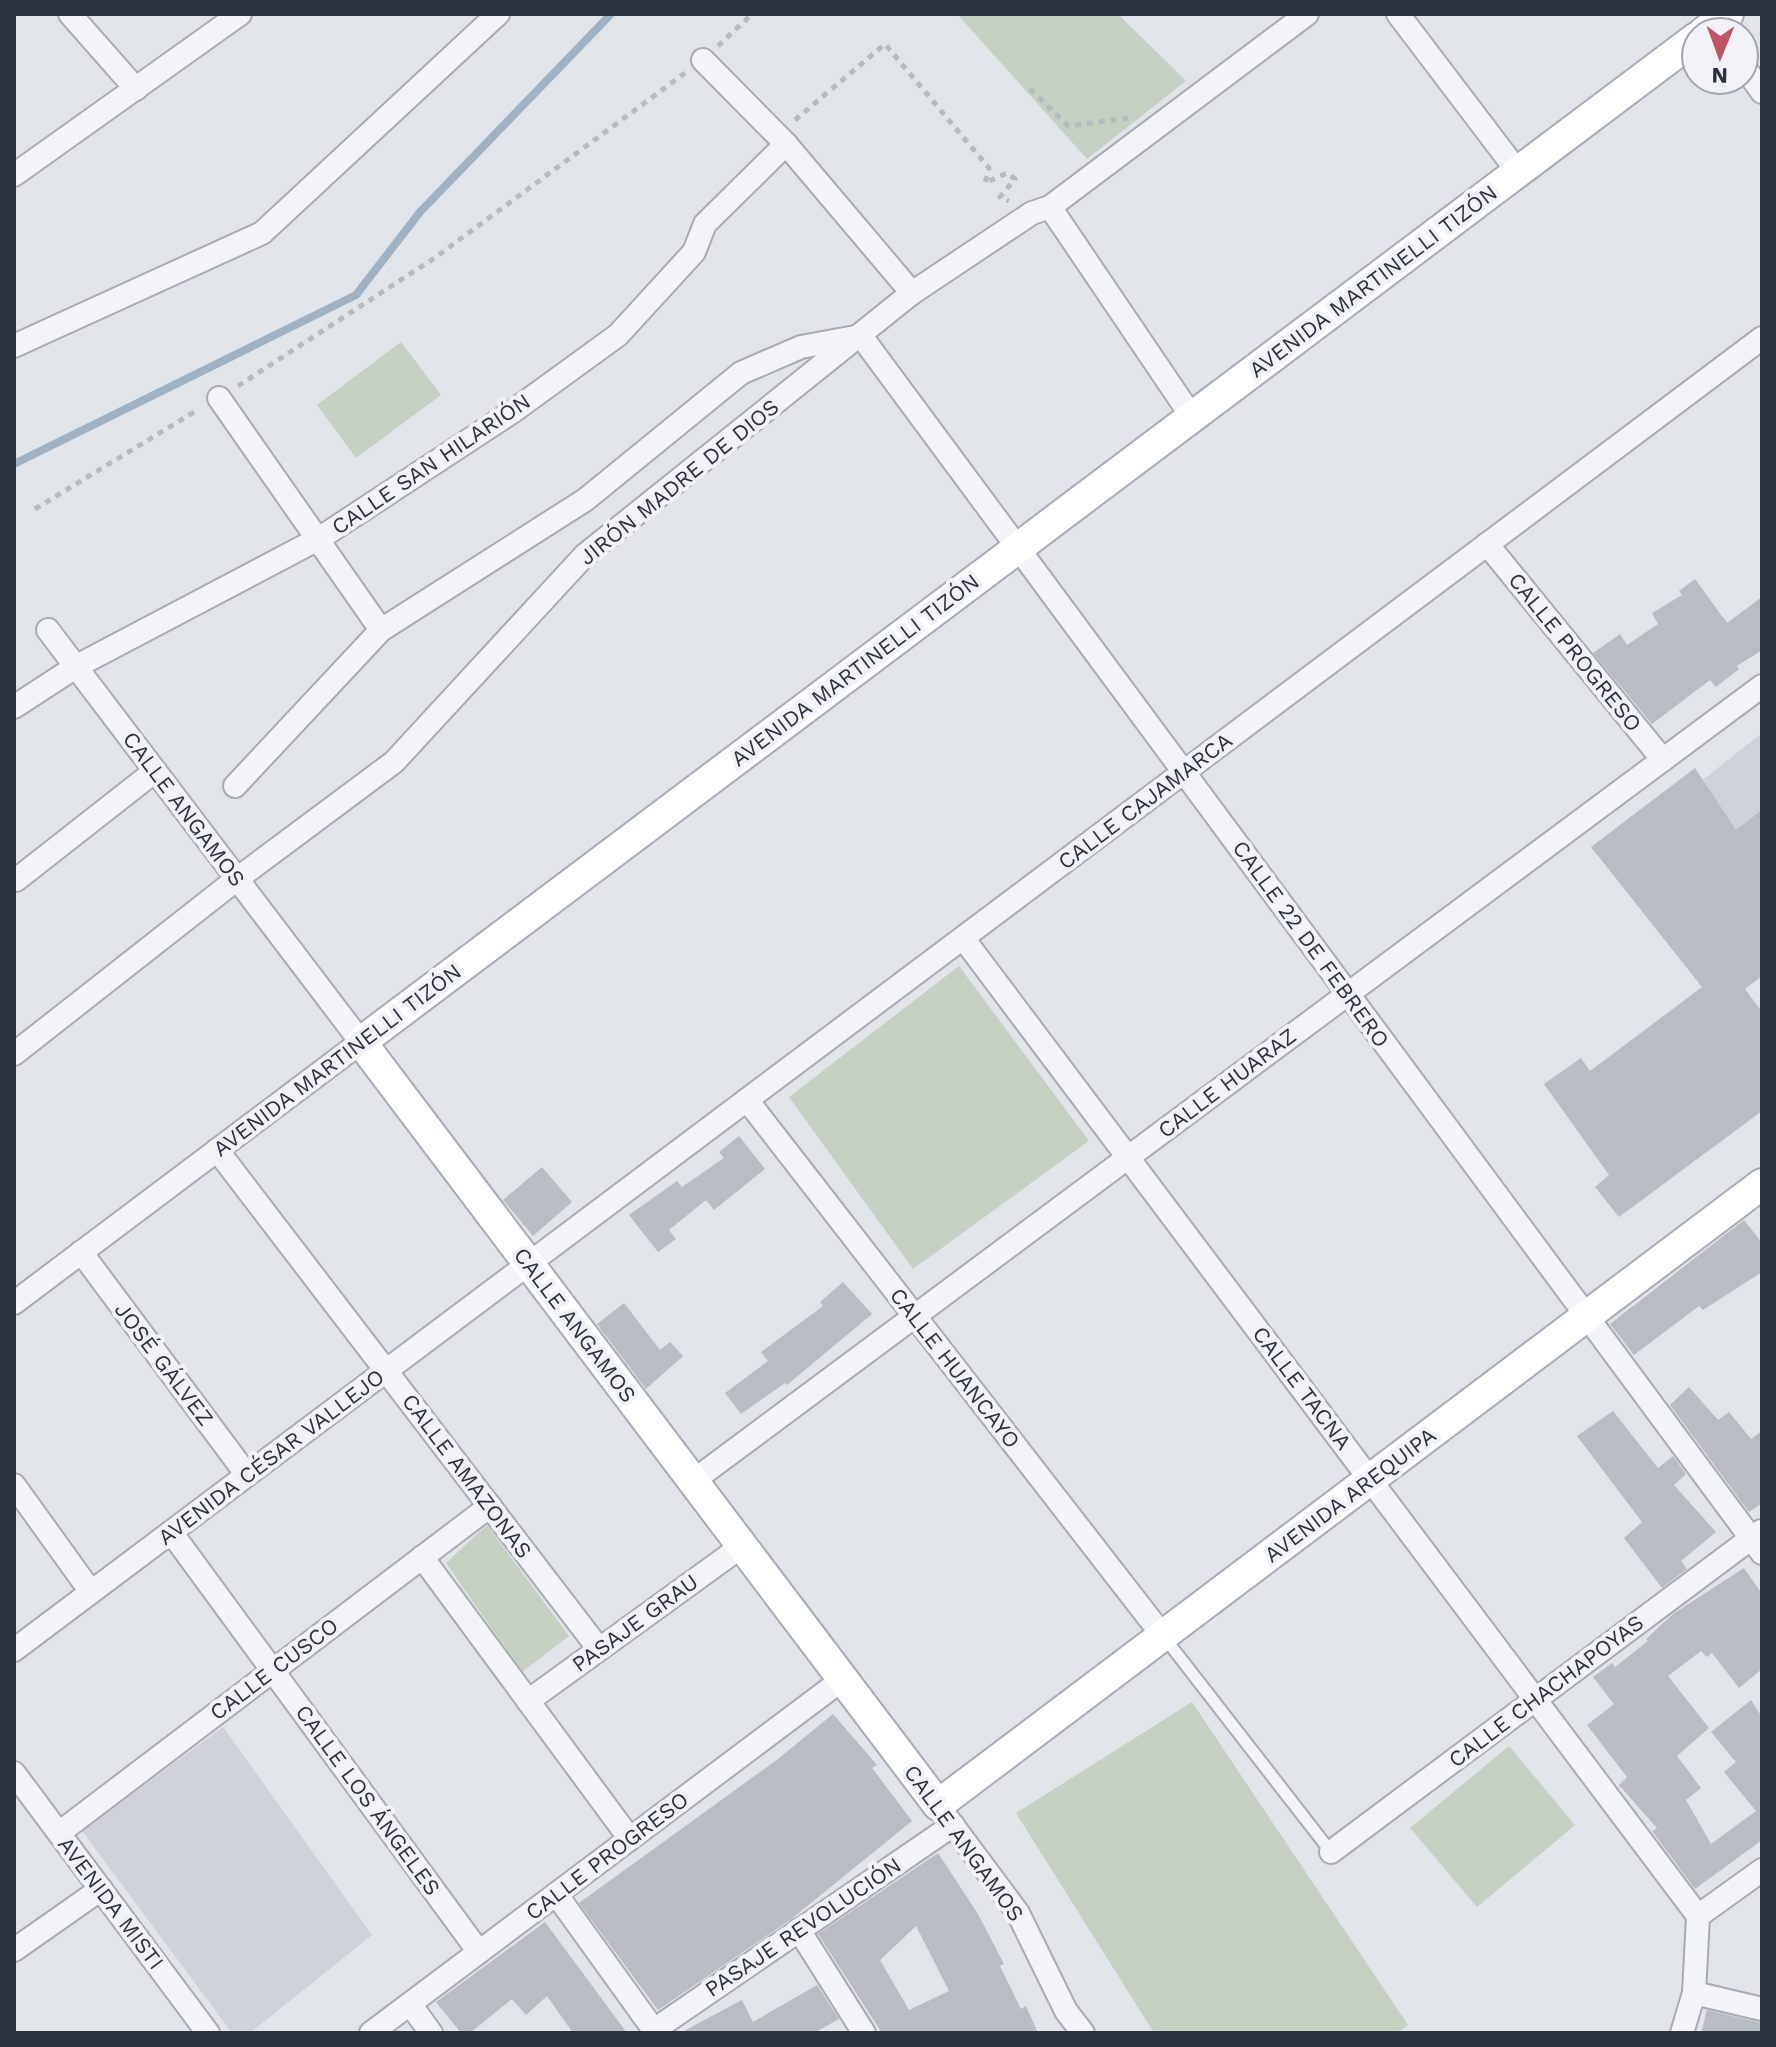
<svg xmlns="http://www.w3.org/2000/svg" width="1776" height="2047" font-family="'Work Sans',sans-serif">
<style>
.built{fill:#cfd3d9}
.green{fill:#c7d1c3}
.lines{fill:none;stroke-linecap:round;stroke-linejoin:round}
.stream{stroke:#9fb2c4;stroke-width:8}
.building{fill:#b8bdc4;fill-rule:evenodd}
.lane-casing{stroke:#a7abb2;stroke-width:15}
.street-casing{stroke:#a7abb2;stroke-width:26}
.secondary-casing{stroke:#a7abb2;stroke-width:34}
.path{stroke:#b7bac0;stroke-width:5;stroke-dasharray:6 6;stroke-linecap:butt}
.lane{stroke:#f3f4f7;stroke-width:11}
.street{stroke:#f3f4f7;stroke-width:22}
.secondary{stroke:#fff;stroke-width:30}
.labels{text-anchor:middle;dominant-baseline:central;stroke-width:8;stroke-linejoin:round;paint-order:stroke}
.street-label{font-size:22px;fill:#2b323e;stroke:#f0f2f6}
</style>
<rect width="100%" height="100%" fill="#e1e4e8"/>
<g class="built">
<polygon points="1762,733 1762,918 1671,805"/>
<polygon points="223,1727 372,1935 250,2033 232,2033 82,1831"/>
</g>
<g class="green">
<polygon points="957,14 1118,14 1186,81 1087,159"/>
<polygon points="401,342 441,395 356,458 317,405"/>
<polygon points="959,966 1089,1141 913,1269 789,1097"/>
<polygon points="487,1525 569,1636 522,1672 446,1563"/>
<polygon points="1192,1702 1408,2025 1408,2026 1396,2033 1154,2033 1016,1813"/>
<polygon points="1509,1746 1575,1825 1477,1907 1410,1828"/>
</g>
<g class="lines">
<polyline class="stream" points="14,464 356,295 420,212 611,14"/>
</g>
<g class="building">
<polygon points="1695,579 1727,623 1762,597 1762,650 1737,666 1739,669 1716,687 1710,680 1652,724 1593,653 1620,634 1627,645 1658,624 1652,613 1682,595 1679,591"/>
<polygon points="1695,768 1736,830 1762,810 1762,976 1745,989 1762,1012 1762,1111 1619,1217 1595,1187 1609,1175 1544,1084 1581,1058 1590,1071 1702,987 1591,847"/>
<polygon points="739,1136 765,1169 714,1210 706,1200 669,1230 676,1239 658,1252 629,1215 677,1181 682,1187 724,1158 719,1152"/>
<polygon points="542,1167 572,1202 533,1236 503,1200"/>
<polygon points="1744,1220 1762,1243 1762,1272 1703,1310 1699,1306 1634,1355 1610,1324"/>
<polygon points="843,1282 872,1314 787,1385 785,1383 741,1414 725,1393 768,1361 761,1352 823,1306 820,1302"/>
<polygon points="624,1303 660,1350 670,1342 683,1356 646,1389 597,1324"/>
<polygon points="1689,1387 1718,1420 1729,1412 1751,1439 1762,1431 1762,1503 1749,1512 1670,1405"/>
<polygon points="1613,1411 1658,1468 1673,1456 1686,1474 1674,1485 1716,1532 1681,1561 1687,1569 1662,1588 1624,1538 1642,1522 1577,1436"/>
<polygon points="1744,1568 1762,1594 1762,1669 1739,1688 1712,1653 1707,1657 1701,1651 1668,1676 1709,1728 1677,1756 1701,1788 1686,1800 1711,1844 1756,1811 1724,1772 1736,1762 1711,1732 1751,1700 1762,1717 1762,1840 1695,1889 1652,1831 1657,1828 1619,1785 1627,1777 1587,1725 1614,1704 1593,1677 1612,1663 1615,1667 1648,1641 1646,1639 1673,1614"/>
<polygon points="833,1714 877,1765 872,1768 912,1821 790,1920 658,2010 579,1903 778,1759"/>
<path d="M938,1853L978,1914L1004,1964L1000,1966L1021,2009L1026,2006L1038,2033H882L818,1934ZM916,1926L949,1991L909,2010L880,1960Z"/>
<polygon points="545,1922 627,2033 573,2033 547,1996 526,2015 512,1999 470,2033 461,2033 436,2002"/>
<polygon points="817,1985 839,2019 814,2033 680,2033 742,2000 753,2022"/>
<polygon points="1707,2010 1762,2023 1762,2033 1701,2033"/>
</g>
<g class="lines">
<g class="lane-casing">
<polyline id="lane" points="1164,1637 1331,1852"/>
</g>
<g class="street-casing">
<g id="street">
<polyline points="70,14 136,89"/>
<polyline points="1398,14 1518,172"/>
<polyline points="703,60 786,144 912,293"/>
<polyline points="1744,67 1762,92"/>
<polyline points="14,175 240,14"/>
<polyline points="1050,207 1192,417"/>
<polyline points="14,346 262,233 498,14"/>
<polyline points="219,398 381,630"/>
<polyline points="1487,544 1663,760"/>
<polyline points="14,707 77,666 320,538 512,412 618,335 694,252 705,224 786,144"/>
<polyline points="235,786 381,630 585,500 741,373 801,347 861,336 1762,1553"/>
<polyline points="16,880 155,771"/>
<polyline points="963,938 1698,1916"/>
<polyline points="14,1054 237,879 394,762 585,555 912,293 1032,213 1050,207 1307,14"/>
<polyline points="747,1100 1163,1636"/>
<polyline points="217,1150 599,1649"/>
<polyline points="81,1252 247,1475"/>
<polyline points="14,1303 361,1042 48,630"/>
<polyline points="693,1481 1762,686"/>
<polyline points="14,1485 91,1592"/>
<polyline points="171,1532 479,1952"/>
<polyline points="422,1557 630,1839"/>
<polyline points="14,1650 1762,338"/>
<polyline points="528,1701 742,1546"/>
<polyline points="14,1773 208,2033"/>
<polyline points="945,1815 1018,1913 1066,2011 1083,2033"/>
<polyline points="59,1833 490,1506"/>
<polyline points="1331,1852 1761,1531"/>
<polyline points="556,1894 656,2033"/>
<polyline points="1698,1916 1762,1870"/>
<polyline points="799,1930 864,2033"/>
<polyline points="14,1950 101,1889"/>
<polyline points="1694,1993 1762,2009"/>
<polyline points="410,2004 431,2033"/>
<polyline points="654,2030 953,1825"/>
<polyline points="371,2033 843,1679"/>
<polyline points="1682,2033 1694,1993 1698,1916"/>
</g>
</g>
<g class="secondary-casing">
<g id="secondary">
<polyline points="1704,32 1728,14"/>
<polyline points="1696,38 361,1042 938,1805 1762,1184"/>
</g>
</g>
<g class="path">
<polyline points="718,46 752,14"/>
<polyline points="1030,89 1068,126 1129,118"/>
<polyline points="795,120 885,44 989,168 985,183 1007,173 1015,179 1000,197 1009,201"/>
<polyline points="238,386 436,257 685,73"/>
<polyline points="35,509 199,409"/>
</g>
<use href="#lane" class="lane"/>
<use href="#street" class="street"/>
<use href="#secondary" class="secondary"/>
</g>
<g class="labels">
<g class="street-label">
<text transform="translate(1373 281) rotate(-37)">AVENIDA MARTINELLI TIZÓN</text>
<text transform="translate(431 464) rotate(-34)">CALLE SAN HILARIÓN</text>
<text transform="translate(679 482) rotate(-39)">JIRÓN MADRE DE DIOS</text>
<text transform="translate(1575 652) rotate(51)">CALLE PROGRESO</text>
<text transform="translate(855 670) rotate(-37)">AVENIDA MARTINELLI TIZÓN</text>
<text transform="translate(1145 801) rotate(-37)">CALLE CAJAMARCA</text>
<text transform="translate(184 809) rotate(53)">CALLE ANGAMOS</text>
<text transform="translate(1311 944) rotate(54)">CALLE 22 DE FEBRERO</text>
<text transform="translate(337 1060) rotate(-37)">AVENIDA MARTINELLI TIZÓN</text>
<text transform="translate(1227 1083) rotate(-37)">CALLE HUARAZ</text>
<text transform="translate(575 1325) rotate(53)">CALLE ANGAMOS</text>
<text transform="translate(164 1364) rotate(53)">JOSÉ GÁLVEZ</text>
<text transform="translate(955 1368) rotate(52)">CALLE HUANCAYO</text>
<text transform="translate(1302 1388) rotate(53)">CALLE TACNA</text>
<text transform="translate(271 1457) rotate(-37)">AVENIDA CÉSAR VALLEJO</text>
<text transform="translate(467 1476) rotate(53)">CALLE AMAZONAS</text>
<text transform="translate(1350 1495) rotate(-37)">AVENIDA AREQUIPA</text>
<text transform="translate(635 1623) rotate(-36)">PASAJE GRAU</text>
<text transform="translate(274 1669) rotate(-37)">CALLE CUSCO</text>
<text transform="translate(1546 1691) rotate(-37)">CALLE CHACHAPOYAS</text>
<text transform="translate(368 1800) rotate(54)">CALLE LOS ÁNGELES</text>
<text transform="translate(964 1843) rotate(54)">CALLE ANGAMOS</text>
<text transform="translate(607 1856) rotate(-37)">CALLE PROGRESO</text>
<text transform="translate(111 1903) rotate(53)">AVENIDA MISTI</text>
<text transform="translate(803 1927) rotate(-34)">PASAJE REVOLUCIÓN</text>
</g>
</g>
<rect width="1776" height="2047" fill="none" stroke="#2b323e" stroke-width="32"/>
<g transform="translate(1720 56) rotate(181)"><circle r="38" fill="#f0f2f6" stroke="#a1a5ac" stroke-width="2"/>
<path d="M0-6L14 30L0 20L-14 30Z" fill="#c05365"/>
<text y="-12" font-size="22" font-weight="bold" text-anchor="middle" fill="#2b323e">N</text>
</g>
</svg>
